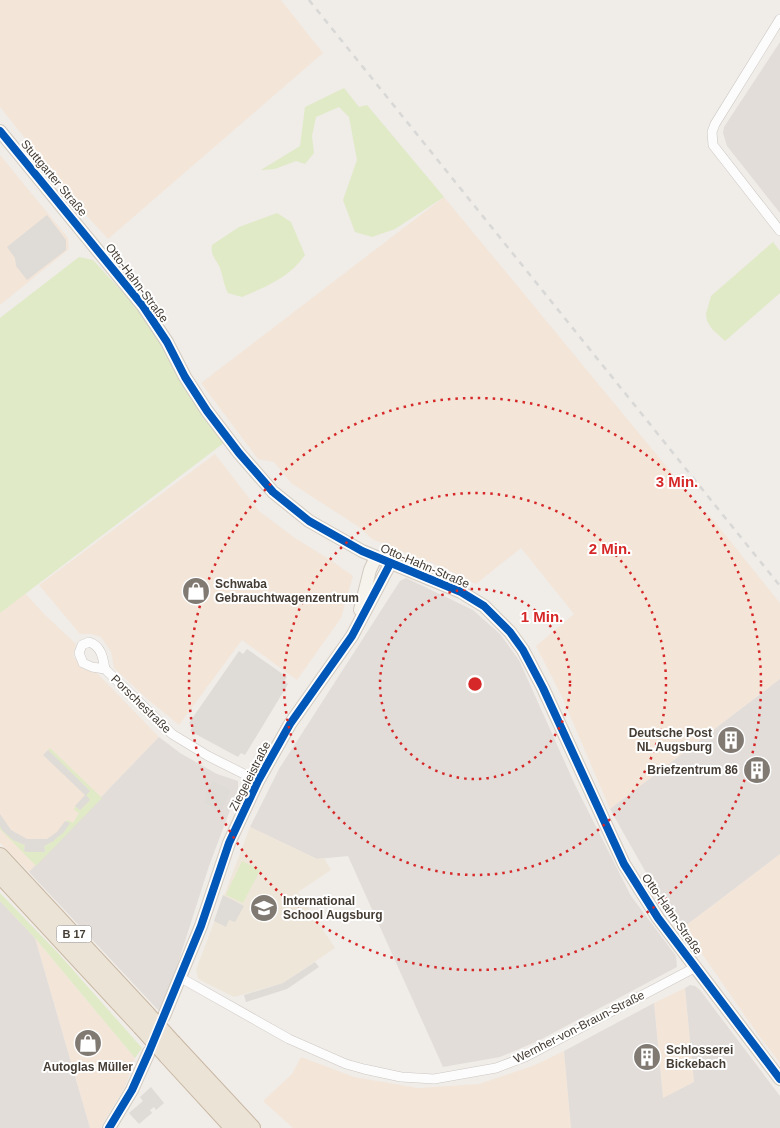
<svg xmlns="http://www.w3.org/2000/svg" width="780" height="1128" font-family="Arial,sans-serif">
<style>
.commercial{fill:#f3e6d9}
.industrial{fill:#e2ddd9}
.education{fill:#eee6d9}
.green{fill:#e0eac6}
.parking{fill:#dfdbd7}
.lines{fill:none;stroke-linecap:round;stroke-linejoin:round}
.street-casing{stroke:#ccc8c4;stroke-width:10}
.secondary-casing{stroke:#d2cbc1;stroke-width:14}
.highway-casing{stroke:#c8b7a2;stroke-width:18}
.street{stroke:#fdfcfc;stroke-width:9}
.secondary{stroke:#f6f3ed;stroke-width:12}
.highway{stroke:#ece3d7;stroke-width:16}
.rail{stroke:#d8d8d7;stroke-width:2.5;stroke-dasharray:6 6;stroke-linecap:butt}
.highway-bridge-casing{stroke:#c8b7a2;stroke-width:18;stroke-linecap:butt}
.highway-bridge{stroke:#ece3d7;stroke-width:16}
.cycleway-casing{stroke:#fff;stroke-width:11}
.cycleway{stroke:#0057b8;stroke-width:8}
.ring{fill:none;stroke:#d62828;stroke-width:2.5;stroke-dasharray:2.5 5}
.labels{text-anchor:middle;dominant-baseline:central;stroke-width:4;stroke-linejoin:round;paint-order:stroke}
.shield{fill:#fff;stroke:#7d7771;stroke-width:1}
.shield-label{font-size:11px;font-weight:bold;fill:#453d34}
.street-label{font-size:12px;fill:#453d34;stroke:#fff}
.poi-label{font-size:12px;font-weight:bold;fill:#453d34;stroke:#fff;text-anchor:start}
.centre{fill:#d62828;stroke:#fff;stroke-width:2.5}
.ring-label{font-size:15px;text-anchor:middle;font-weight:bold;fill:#d62828;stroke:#fff;stroke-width:4;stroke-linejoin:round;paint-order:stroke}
</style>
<rect width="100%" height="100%" fill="#f0ece8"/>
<g class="commercial">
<polygon points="0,0 281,0 323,53 108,239 87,216 0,107"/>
<polygon points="0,155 68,238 69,249 0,305"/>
<polygon points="444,197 704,512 710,516 780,603 780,679 610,809 562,697 536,646 574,614 521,548 476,584 439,566 372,539 359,527 291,483 274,462 258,459 201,383"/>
<polygon points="215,454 259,511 295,538 332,561 353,576 341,618 297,680 242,640 179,725 145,697 114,668 111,652 101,637 91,634 80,634 39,585"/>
<polygon points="25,593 44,614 76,644 73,656 83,669 97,673 159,737 29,872 0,843 0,613"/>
<polygon points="780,854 780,1063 757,1033 693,941 685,926"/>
<polygon points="35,938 135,1058 125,1087 100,1128 90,1128"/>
<polygon points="685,988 694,1082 663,1099 654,1003"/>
<polygon points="564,1051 571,1128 293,1128 263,1101 292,1074 301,1057 354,1077 418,1088 479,1084 535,1065"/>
</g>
<g class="industrial">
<polygon points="780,42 780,213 727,146 723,133 724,127"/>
<polygon points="406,578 473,610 500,634 519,660 576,787 631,896 676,956 677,967 538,1041 500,1057 443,1067 348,856 317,859 250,827 279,769 400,581"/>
<polygon points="780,679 780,854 685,926 662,901 610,809"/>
<polygon points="159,737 180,753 217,774 238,781 238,789 209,866 172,982 159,1011 29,872"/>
<polygon points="0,901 35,938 90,1128 0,1128"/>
<polygon points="690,985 695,986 700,990 780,1096 780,1128 571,1128 564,1051 654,1003 663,1098 694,1082 685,988"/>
</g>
<polygon class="education" points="250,827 317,859 324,858 331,870 298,892 335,948 283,983 234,997 202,981 198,978 196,970"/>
<g class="green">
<polygon points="344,88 359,107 367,105 444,197 395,229 372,237 355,232 343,200 357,160 349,117 339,107 316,117 312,136 314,153 305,164 296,161 275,169 261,170 300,146 305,107"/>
<path d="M277,213L291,222L305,255C289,278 267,286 242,297L228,293C224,285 223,277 220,268C216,259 210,255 212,245L239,227Z"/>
<polygon points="773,242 780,251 780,293 725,341 712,329 707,321 706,314 711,296"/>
<polygon points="79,257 93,260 143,314 161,341 183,385 225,442 0,613 0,318"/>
<polygon points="50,748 102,798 36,866 0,829 0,826 13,840 25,845 24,851 45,852 44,846 54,841 54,840 64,832 69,823 66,822 68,820 73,823 79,813 74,810 75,806 80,810 90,800 85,795 90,791 48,750"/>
<polygon points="242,861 260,870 243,903 226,895"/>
<polygon points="0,893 58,953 142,1048 135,1058 35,938 0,901"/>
</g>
<g class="parking">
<polygon points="47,215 66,240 66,250 27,280 16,266 15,258 7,247"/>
<polygon points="247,649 287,677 284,681 288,684 245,755 241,753 238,757 190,731 193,726 189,723 239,651 243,654"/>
<polygon points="48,750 90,791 86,795 90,800 80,810 75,806 85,795 43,755"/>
<polygon points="213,781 231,790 221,811 204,803 207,798 205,796"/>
<polygon points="0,814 11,830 27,839 47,839 57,832 65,821 70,823 64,832 54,840 54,841 44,846 45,852 27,852 24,851 25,845 13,840 2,830 0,826"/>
<polygon points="223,895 244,906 235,922 229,920 226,927 214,921"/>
<polygon points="315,962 319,967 287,989 246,1002 244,995 283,983"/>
<polygon points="151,1087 164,1103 156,1110 154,1107 150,1110 152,1113 139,1124 129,1113 143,1101 140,1097"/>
</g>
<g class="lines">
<g class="street-casing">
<g id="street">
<polyline points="780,19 715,124 712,132 713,145 780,231"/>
<path d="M105,669C103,657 101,646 89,642L82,645L79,653L83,663L92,667L105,669L172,734L208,756L258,781"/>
<polyline points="181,978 289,1039 346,1064 364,1069 401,1077 434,1079 496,1068 525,1057 696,967"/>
</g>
</g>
<g class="secondary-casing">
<g id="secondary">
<polyline points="0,131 143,306 167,342 185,377 207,411 239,453 273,492 309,521 362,551 461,592 484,606 510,632 523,650 543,688 624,864 658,918 780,1079"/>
<polyline points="360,610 370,570 376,557"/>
<polyline points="164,1016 201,926 229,843 258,781 290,724 352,636 390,564"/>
<polyline points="109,1128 132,1090 149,1052"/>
</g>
</g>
<g class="highway-casing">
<g id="highway">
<polyline points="0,856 147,1014"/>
<polyline points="0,875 141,1027"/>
<polyline points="173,1043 252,1128"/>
<polyline points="167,1056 233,1128"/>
</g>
</g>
<use href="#street" class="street"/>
<use href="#secondary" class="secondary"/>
<use href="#highway" class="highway"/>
<polyline class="rail" points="309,0 780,586"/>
<g class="highway-bridge-casing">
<g id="highway-bridge">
<polyline points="147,1014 173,1043"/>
<polyline points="141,1027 167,1056"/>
</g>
</g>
<use href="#highway-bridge" class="highway-bridge"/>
<g class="cycleway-casing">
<g id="cycleway">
<polyline points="0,131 143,306 167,342 185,377 207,411 239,453 273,492 309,521 362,551 461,592 484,606 510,632 523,650 543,688 624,864 658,918 780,1079"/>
<polyline points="109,1128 132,1090 149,1052 201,926 229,843 258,781 290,724 352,636 390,564"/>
</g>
</g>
<use href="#cycleway" class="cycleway"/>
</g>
<g class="ring">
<circle cx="475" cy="684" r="95"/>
<circle cx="475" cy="684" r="191"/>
<circle cx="475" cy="684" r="286"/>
</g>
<defs>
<g id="shop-disc" transform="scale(1.4375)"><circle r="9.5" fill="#817a73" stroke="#fff"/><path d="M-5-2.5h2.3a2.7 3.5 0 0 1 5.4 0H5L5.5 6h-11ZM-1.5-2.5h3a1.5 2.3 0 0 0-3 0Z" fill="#fff"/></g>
<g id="building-disc" transform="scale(1.4375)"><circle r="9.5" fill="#817a73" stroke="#fff"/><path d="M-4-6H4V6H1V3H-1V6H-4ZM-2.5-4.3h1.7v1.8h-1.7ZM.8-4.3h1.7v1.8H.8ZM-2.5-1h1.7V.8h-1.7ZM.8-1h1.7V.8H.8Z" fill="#fff"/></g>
<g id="school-disc" transform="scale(1.4375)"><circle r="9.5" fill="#817a73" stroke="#fff"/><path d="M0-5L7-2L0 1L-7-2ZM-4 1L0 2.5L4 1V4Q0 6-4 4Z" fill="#fff"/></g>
</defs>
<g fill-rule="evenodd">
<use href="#shop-disc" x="196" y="591"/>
<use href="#building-disc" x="731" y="740"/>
<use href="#building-disc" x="757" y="770"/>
<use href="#school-disc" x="264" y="908"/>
<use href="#shop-disc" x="88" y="1043"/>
<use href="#building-disc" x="647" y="1057"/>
</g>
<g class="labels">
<rect class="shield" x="56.5" y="925.5" width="35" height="17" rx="4"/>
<g class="shield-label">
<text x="74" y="934">B 17</text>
</g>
<g class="street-label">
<text transform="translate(54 178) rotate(50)">Stuttgarter Straße</text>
<text transform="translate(137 283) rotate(53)">Otto-Hahn-Straße</text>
<text transform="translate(425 566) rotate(23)">Otto-Hahn-Straße</text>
<text transform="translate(141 704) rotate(44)">Porschestraße</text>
<text transform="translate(250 776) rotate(-63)">Ziegeleistraße</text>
<text transform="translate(672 914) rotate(55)">Otto-Hahn-Straße</text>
<text transform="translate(579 1027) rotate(-27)">Wernher-von-Braun-Straße</text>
</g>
<g class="poi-label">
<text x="215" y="584">Schwaba<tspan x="215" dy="14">Gebrauchtwagenzentrum</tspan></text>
<text x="712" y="733" text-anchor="end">Deutsche Post<tspan x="712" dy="14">NL Augsburg</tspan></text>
<text x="738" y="770" text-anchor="end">Briefzentrum 86</text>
<text x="283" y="901">International<tspan x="283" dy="14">School Augsburg</tspan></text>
<text x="666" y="1050">Schlosserei<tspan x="666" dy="14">Bickebach</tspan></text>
<text x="88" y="1067" text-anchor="middle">Autoglas Müller</text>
</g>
</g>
<circle cx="475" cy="684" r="8" class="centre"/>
<g class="ring-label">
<text x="677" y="487">3 Min.</text>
<text x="610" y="554">2 Min.</text>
<text x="542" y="622">1 Min.</text>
</g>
</svg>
